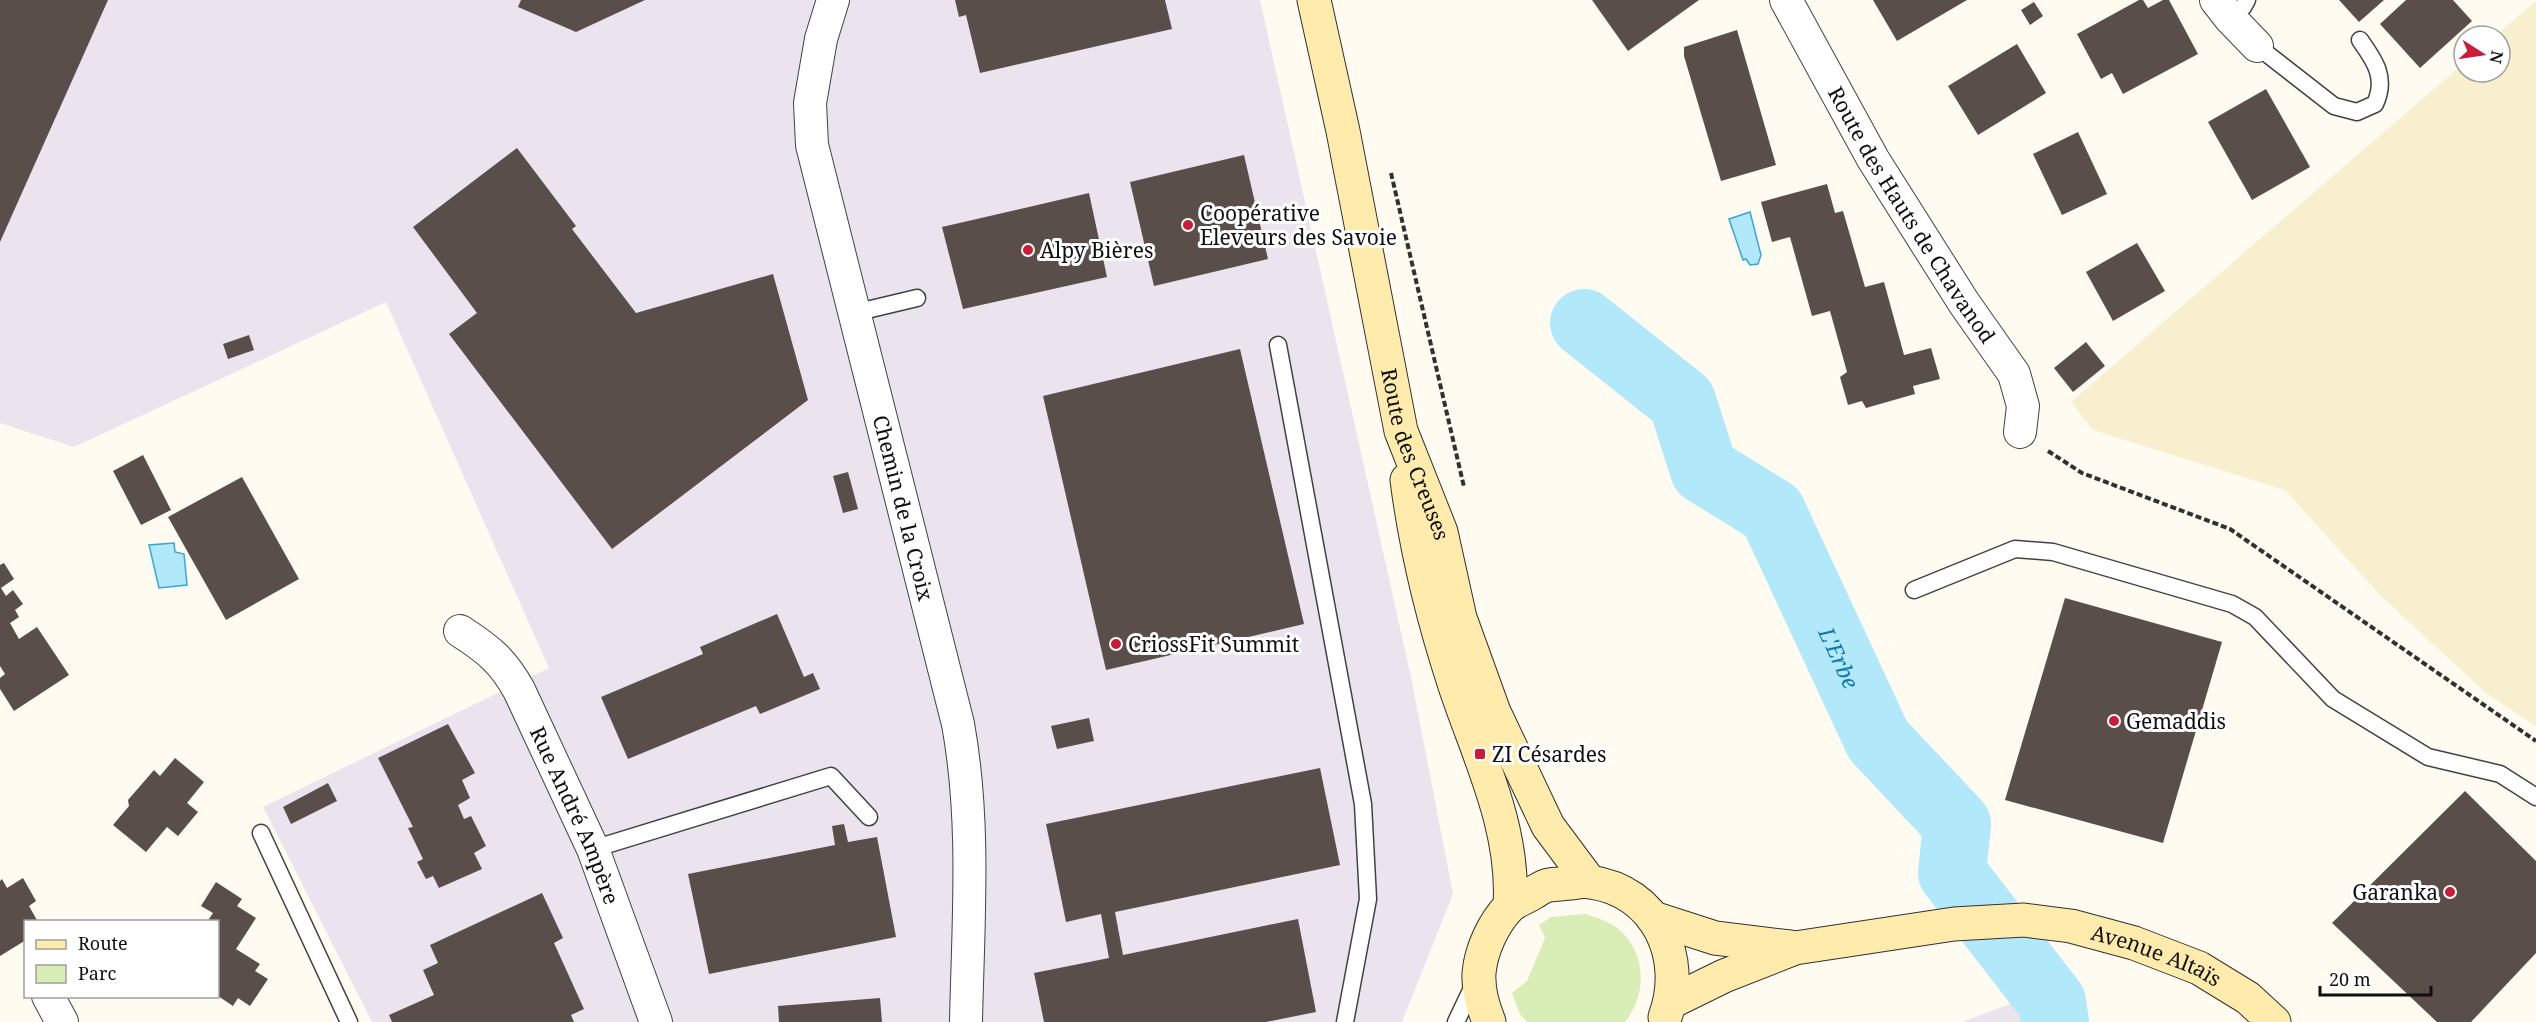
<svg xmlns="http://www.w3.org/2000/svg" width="2536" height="1022" font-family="'Noto Serif',serif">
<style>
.industrial{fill:#ebe3ee}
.farmland{fill:#f7efce}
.green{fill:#d9edb7}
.water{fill:#b1e8fa;stroke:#33a9d7;stroke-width:1.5}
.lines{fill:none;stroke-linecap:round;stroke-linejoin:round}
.river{stroke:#b1e8fa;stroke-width:68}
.building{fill:#594e4a}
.lane-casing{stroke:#424242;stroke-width:19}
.street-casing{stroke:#424242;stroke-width:34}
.secondary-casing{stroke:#313131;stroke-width:35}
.path{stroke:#313131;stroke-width:4;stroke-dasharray:6 3;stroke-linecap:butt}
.lane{stroke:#fff;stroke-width:16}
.street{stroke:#fff;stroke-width:32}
.secondary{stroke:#ffecac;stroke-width:33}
.poi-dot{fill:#ca1c39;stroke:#fff;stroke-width:2}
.labels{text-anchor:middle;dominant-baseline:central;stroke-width:6;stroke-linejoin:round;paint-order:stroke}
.poi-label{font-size:21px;fill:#0f0f0f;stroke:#fff;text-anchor:start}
.street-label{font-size:21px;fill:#0f0f0f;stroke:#fff}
.water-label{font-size:22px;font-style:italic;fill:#0e79ab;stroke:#fff}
</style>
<rect width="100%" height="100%" fill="#fffbf1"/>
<g class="industrial">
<polygon points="0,0 1260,0 1411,677 1453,894 1402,1022 372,1022 263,807 549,668 386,302 74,447 0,423"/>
<polygon points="2021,1000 2031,1022 1962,1022"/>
</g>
<polygon class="farmland" points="2536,1 2536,726 2486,693 2381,596 2285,490 2093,430 2071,402 2464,63 2464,72 2500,72 2500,36 2495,36"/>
<path class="green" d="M1585,914C1598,918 1612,922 1622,932C1647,957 1646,996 1625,1022H1527L1520,1014L1512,993L1527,981L1545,938L1539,925L1551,917Z"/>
<g class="water">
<polygon points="1750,212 1761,255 1758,264 1750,265 1746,259 1743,260 1729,219"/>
<polygon points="174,543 175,552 184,554 187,585 159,588 149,545"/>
</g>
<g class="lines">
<path class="river" id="s1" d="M1584,323L1682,401L1704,470L1772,512L1878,740L1957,824L1952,873L2052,1002L2055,1022"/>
</g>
<g class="building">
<polygon points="0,0 108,0 0,242"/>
<polygon points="521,0 645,0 576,32 518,7"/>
<polygon points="955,0 1165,0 1172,29 980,73 966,15 959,17"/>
<polygon points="1592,0 1699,0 1628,51"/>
<polygon points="1873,0 1967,0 1897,41"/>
<polygon points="2139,0 2143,0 2148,8 2163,0 2169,0 2198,54 2123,94 2112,73 2101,79 2077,34"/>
<polygon points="2339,0 2384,0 2359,22"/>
<polygon points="2406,0 2453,0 2472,21 2420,68 2380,24"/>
<polygon points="2034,2 2043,16 2030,25 2021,10"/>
<polygon points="1737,30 1776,165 1721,181 1684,56 1684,47"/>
<polygon points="2017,44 2046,93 1978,135 1948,86"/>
<polygon points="2266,89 2310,167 2252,200 2208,122"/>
<polygon points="2078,132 2107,194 2062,215 2033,154"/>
<polygon points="517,148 576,226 572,229 636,313 773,274 808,400 612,549 449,334 477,313 413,227"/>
<polygon points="1244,155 1268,259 1154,286 1130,182"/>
<polygon points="1827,184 1835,213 1843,211 1865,287 1884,282 1904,355 1931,348 1940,379 1913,386 1915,394 1866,408 1862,401 1848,405 1840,377 1847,372 1830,311 1812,316 1790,237 1772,242 1761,202"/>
<polygon points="1089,193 1107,277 963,309 942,227"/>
<polygon points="2137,243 2165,291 2113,321 2086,272"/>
<polygon points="249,335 254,350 228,359 223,344"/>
<polygon points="2086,342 2105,366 2073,392 2054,368"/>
<polygon points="1240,349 1304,624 1106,670 1043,396"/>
<polygon points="143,455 171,510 141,525 113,471"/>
<polygon points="848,472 858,509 843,513 833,476"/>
<polygon points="242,477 299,579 226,620 168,517"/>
<polygon points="4,563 14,579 1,588 6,596 13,590 23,604 15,610 19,617 10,623 19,639 37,627 69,675 14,711 0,689 0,678 5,674 0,666 0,565"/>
<polygon points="2065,598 2222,642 2163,843 2005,800"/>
<polygon points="777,614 804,677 813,673 820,689 760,714 756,706 628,759 601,697 703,654 700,647"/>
<polygon points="1089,718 1094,741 1057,749 1051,726"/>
<polygon points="448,724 475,773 462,780 470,798 458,805 464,819 471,816 486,846 474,853 482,869 439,888 433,876 426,879 417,862 423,859 408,828 413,827 378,758"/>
<polygon points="175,758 204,782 187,803 198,812 178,836 167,827 146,852 113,825 129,806 128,800 154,770 160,776"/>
<polygon points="1320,768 1340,865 1115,912 1123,955 1298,919 1316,1012 1266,1022 1044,1022 1034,973 1109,958 1101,914 1066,922 1046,824"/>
<polygon points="328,783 337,801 291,824 283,807"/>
<polygon points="2465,791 2536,861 2536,953 2471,1022 2437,1022 2332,923"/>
<polygon points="844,824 848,842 877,837 896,937 709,974 688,874 835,845 832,826"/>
<polygon points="23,878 36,901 29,906 38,922 26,922 26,940 0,956 0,881 2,879 7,888"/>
<polygon points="216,882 242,899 237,906 256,918 236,949 260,964 255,971 268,979 250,1006 238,998 233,1006 218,996 218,922 207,922 213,913 201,906"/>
<polygon points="542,893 563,938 554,943 584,1009 571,1015 574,1022 392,1022 389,1015 434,995 423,970 438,963 430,945"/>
<polygon points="880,998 882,1022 779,1022 778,1006"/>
</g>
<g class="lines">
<g class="lane-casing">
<g id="lane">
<polyline points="2230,18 2243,7 2247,0"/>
<path d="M2257,46L2334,106L2357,112L2375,104C2387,78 2375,61 2360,40"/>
<polyline points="854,313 917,298"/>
<polyline points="1278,345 1363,804 1368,899 1345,1022"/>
<polyline points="1914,590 2015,549 2053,552 2232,604 2255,617 2333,699 2428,757 2500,774 2536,797"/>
<polyline points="261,833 349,1022"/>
<polyline points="593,849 831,776 869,817"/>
<polyline points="1456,1022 1474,984"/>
</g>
</g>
<g class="street-casing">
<g id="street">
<path id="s2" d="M833,0L821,39L810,103L812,145L958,724C976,823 968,923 966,1022"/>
<path id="s3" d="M1786,0L1873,159L1964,303L2014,374L2023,406L2020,432"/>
<polyline points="2216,0 2230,18 2257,46"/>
<path id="s4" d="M460,631C488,649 503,661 519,690L593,849L656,1022"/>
<polyline points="48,996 62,1022"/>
</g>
</g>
<g class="secondary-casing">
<g id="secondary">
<path id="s5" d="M1314,0L1343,131L1401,431L1441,532L1460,618L1494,712L1548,826L1589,881"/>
<path d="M1407,480C1416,550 1433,619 1455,686C1479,758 1515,828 1510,906"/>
<polyline points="1653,918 1715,938 1790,947"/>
<path id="s6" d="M1671,1002L1724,976L1795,948L1954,924L2024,920L2071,926L2134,943L2199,968L2248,998L2274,1022"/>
<path d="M1489,1022C1483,1006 1478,991 1479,973C1481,950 1493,924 1509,907C1515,901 1525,898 1533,893C1538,890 1543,886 1549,885C1556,884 1565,884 1572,883C1578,882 1585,881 1590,882C1657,891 1687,958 1665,1017"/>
</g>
</g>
<g class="path">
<polyline points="1391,173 1464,487"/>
<polyline points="2048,451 2082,473 2230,529 2536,741"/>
</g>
<use href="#lane" class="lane"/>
<use href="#street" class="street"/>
<use href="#secondary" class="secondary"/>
</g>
<g class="poi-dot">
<circle cx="1188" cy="225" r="6"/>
<circle cx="1028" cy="250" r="6"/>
<circle cx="1116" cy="644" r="6"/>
<circle cx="2114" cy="721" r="6"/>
<rect x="1474" y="748" width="12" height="12" rx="3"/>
<circle cx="2450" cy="892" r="6"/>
</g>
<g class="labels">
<g class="poi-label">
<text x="1200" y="213">Coopérative<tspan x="1200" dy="24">Eleveurs des Savoie</tspan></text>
<text x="1040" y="250">Alpy Bières</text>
<text x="1128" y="644">CriossFit Summit</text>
<text x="2126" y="721">Gemaddis</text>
<text x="1492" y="754">ZI Césardes</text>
<text x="2438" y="892" text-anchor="end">Garanka</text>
</g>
<g class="street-label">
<text stroke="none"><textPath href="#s3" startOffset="249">Route des Hauts de Chavanod</textPath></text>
<text stroke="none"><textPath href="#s5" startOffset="466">Route des Creuses</textPath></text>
<text stroke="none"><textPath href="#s2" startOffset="522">Chemin de la Croix</textPath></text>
<text stroke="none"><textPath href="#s4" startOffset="222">Rue André Ampère</textPath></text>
<text stroke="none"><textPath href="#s6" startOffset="504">Avenue Altaïs</textPath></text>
</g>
<g class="water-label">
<text stroke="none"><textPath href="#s1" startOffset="438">L'Erbe</textPath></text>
</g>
</g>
<rect x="24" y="920" width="195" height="78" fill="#ffffff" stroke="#9f9f9f" stroke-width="1.5"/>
<rect x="36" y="940" width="30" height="9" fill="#ffecac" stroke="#9f9f9f" stroke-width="1.5"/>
<text x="78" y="950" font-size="18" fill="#0f0f0f">Route</text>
<rect x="36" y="965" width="30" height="18" fill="#d9edb7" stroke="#9f9f9f" stroke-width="1.5"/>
<text x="78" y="980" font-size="18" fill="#0f0f0f">Parc</text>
<g transform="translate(2482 54) rotate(102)"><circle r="28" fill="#ffffff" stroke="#9f9f9f" stroke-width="1.5"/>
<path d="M0-4.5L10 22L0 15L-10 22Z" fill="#ca1c39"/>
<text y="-9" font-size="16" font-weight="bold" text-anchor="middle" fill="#0f0f0f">N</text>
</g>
<path d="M2320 986v9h111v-9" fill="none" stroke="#0f0f0f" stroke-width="3"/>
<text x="2329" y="986" font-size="18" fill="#0f0f0f" stroke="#ffffff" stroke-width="4.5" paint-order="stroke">20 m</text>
</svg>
